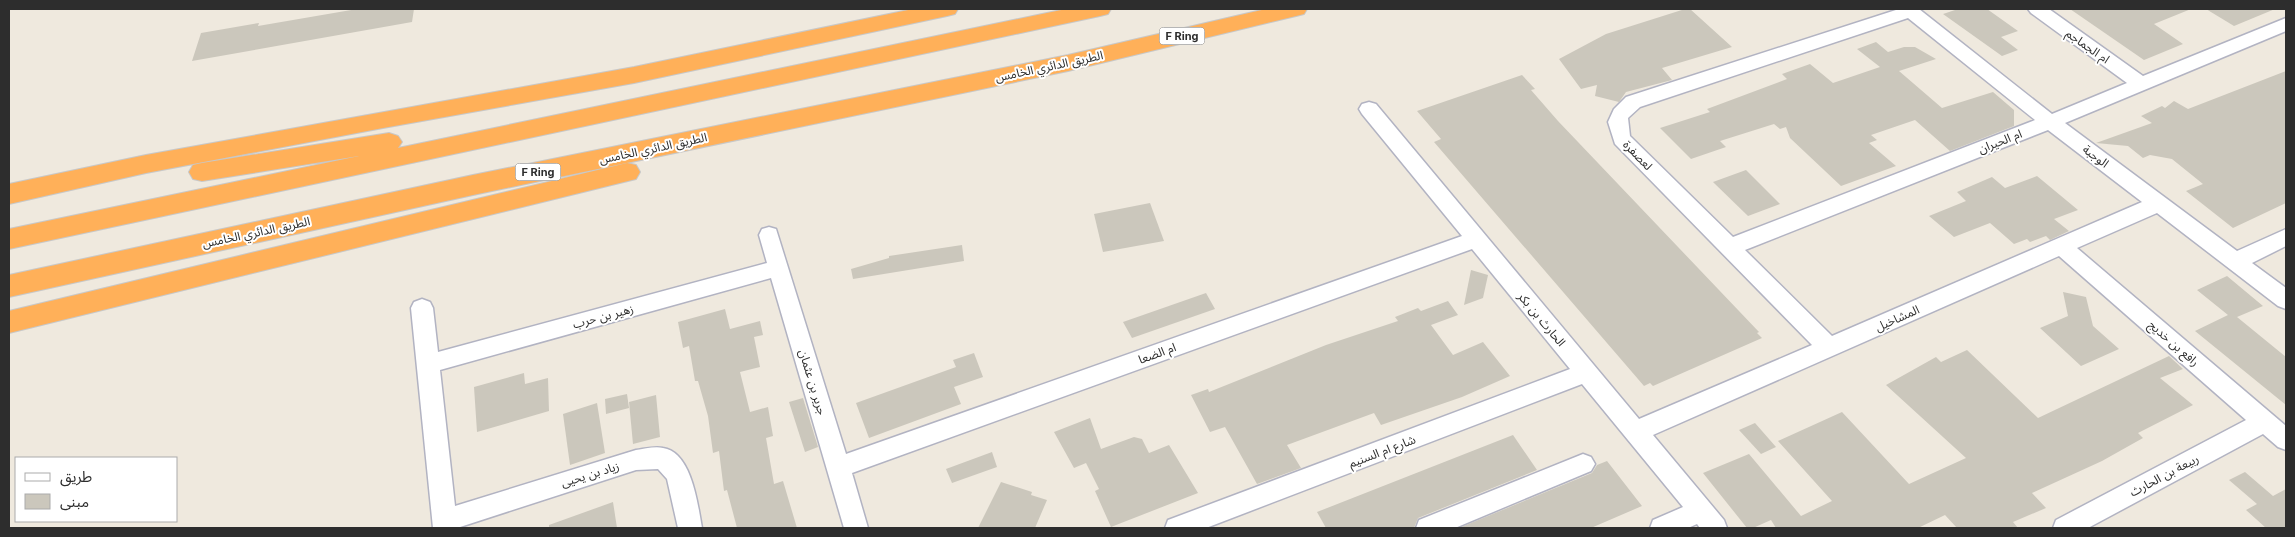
<svg xmlns="http://www.w3.org/2000/svg" width="2295" height="537" font-family="Inter,'Noto Sans Arabic',sans-serif">
<style>
.building{fill:#cbc7bc}
.lines{fill:none;stroke-linecap:round;stroke-linejoin:round}
.street-casing{stroke:#b2b3c2;stroke-width:3}
.highway-casing{stroke:#c8c8c8;stroke-width:2}
.street{fill:#fff;fill-rule:evenodd}
.highway{fill:#ffb059;fill-rule:evenodd}
.labels{text-anchor:middle;dominant-baseline:central;stroke-width:4;stroke-linejoin:round;paint-order:stroke}
.shield{fill:#fff;stroke:#6c6c6c;stroke-width:1}
.shield-label{font-size:11px;font-weight:bold;fill:#2d2d2d}
.street-label{font-size:12px;fill:#2d2d2d;stroke:#fff}
</style>
<rect width="100%" height="100%" fill="#efe9de"/>
<g class="building">
<polygon points="357,9 414,9 412,22 192,61 201,33 259,23 258,26"/>
<polygon points="1685,9 1690,9 1732,47 1662,68 1672,80 1626,92 1619,102 1595,96 1597,85 1581,89 1559,59 1606,34"/>
<polygon points="1958,9 1987,9 2018,31 2001,37 2018,50 2002,56 1943,14"/>
<polygon points="2070,9 2191,9 2154,24 2183,44 2144,60"/>
<polygon points="2206,9 2275,9 2234,26"/>
<polygon points="1876,42 1888,52 1904,47 1915,47 1936,59 1899,71 1942,108 1993,92 2014,110 2014,126 1950,151 1915,120 1871,135 1877,140 1869,143 1896,166 1841,186 1790,138 1786,127 1780,129 1774,124 1720,141 1726,147 1691,159 1660,128 1710,112 1707,109 1787,79 1782,74 1810,64 1833,83 1880,67 1857,49"/>
<polygon points="2286,71 2286,203 2233,228 2186,191 2203,184 2172,159 2150,155 2143,158 2128,146 2096,143 2152,123 2141,116 2162,106 2165,108 2174,101 2188,109"/>
<polygon points="1522,75 1535,89 1531,90 1558,121 1759,332 1757,333 1762,338 1653,386 1650,383 1644,386 1434,142 1441,139 1417,111"/>
<polygon points="1746,170 1780,204 1748,216 1713,182"/>
<polygon points="2037,176 2078,210 2054,219 2069,231 2050,240 2046,236 2030,242 2027,239 2014,244 1990,223 1954,237 1929,216 1966,201 1957,192 1992,177 2005,188"/>
<polygon points="1150,203 1164,241 1103,252 1094,214"/>
<polygon points="962,245 964,261 853,279 851,269 889,258 889,256"/>
<polygon points="1471,270 1488,275 1483,298 1464,305"/>
<polygon points="2227,276 2263,306 2237,317 2286,357 2286,405 2195,331 2228,315 2197,290"/>
<polygon points="2063,292 2086,297 2093,326 2119,349 2081,366 2040,328 2068,316"/>
<polygon points="1206,293 1215,309 1132,338 1123,322"/>
<polygon points="1448,301 1458,315 1431,325 1453,355 1483,342 1510,376 1462,397 1381,425 1374,413 1287,445 1301,468 1257,484 1225,427 1210,432 1191,395 1208,389 1209,392 1326,345 1398,321 1395,317 1418,308 1421,311"/>
<polygon points="725,309 730,329 760,321 763,335 754,337 760,367 740,372 750,412 768,407 773,436 766,438 774,484 783,481 797,528 737,528 727,490 724,491 719,451 713,453 708,416 698,381 695,381 689,346 683,348 678,322"/>
<polygon points="1967,350 2038,418 2169,356 2183,369 2160,378 2193,405 2138,433 2143,438 2102,461 2032,493 2046,508 2013,522 2018,528 1957,528 1945,515 1918,528 1776,528 1771,520 1753,528 1747,528 1703,473 1749,454 1801,516 1832,501 1778,441 1842,412 1909,484 1966,458 1886,385 1936,357 1941,362"/>
<polygon points="974,353 983,377 954,387 961,404 869,438 856,403 956,367 953,360"/>
<polygon points="524,373 525,384 548,378 549,411 477,432 474,387"/>
<polygon points="627,394 629,408 606,414 605,399"/>
<polygon points="656,395 660,437 633,444 629,402"/>
<polygon points="803,398 818,447 805,452 789,402"/>
<polygon points="597,403 605,453 570,465 563,414"/>
<polygon points="1090,418 1101,449 1134,437 1142,439 1149,453 1169,445 1198,493 1111,527 1095,491 1099,489 1086,463 1074,468 1054,432"/>
<polygon points="1755,423 1776,447 1761,454 1739,430"/>
<polygon points="1513,435 1537,470 1418,518 1414,528 1326,528 1317,512"/>
<polygon points="992,452 997,467 952,483 946,469"/>
<polygon points="1607,461 1642,506 1591,528 1459,528 1592,473 1597,465"/>
<polygon points="2245,472 2273,496 2286,489 2286,528 2266,528 2246,510 2257,504 2229,480"/>
<polygon points="1001,482 1032,492 1031,495 1047,500 1035,528 978,528"/>
<polygon points="613,502 617,528 549,528 549,525"/>
</g>
<g class="lines">
<g class="street-casing">
<g id="street">
<path d="M1899,9H1919L2052,114L2127,83L2031,13L2028,9H2049L2143,76L2286,18V31L2065,123L2237,251L2286,229V246L2252,263L2286,288V309L2278,306L2157,213L2077,248L2286,426V450L2278,447L2263,434L2088,528H2053L2056,520L2246,420L2059,256L1653,435L1724,520L1727,528H1700L1697,524L1688,528H1650L1653,520L1683,507L1582,384L1206,528H1165L1168,520L1570,369L1472,249L852,473L868,528H844L771,278L440,370L455,506L636,450C644,449 655,446 663,448C692,452 698,506 702,528H678L667,479L658,469L636,470L457,528H433L411,308L414,302L422,299L430,302L433,308L438,352L767,263L759,235L762,229L769,227L776,229L846,454L1462,236L1362,114L1359,109L1362,104L1369,102L1376,104L1639,419L1812,345L1615,144L1608,122L1614,109L1626,97ZM1908,18L2035,120L1733,237L1630,136L1628,118L1640,107ZM2048,130L2142,202L1832,336L1745,250Z"/>
<polygon points="1583,454 1591,457 1595,464 1591,471 1455,528 1416,528 1419,520"/>
</g>
</g>
<g class="highway-casing">
<g id="highway">
<polygon points="913,9 958,9 955,14 947,16 634,83 383,128 146,173 9,204 9,184 146,155 634,67"/>
<polygon points="1066,9 1111,9 1108,14 1100,16 9,249 9,229 359,156 202,181 193,179 189,172 193,165 202,163 389,133 398,136 402,142 398,148"/>
<polygon points="1266,9 1307,9 1304,14 1296,16 1068,71 473,195 9,297 9,275 473,175 1068,55"/>
<polygon points="627,163 636,165 640,172 636,179 9,333 9,311"/>
</g>
</g>
<use href="#street" class="street"/>
<use href="#highway" class="highway"/>
</g>
<g class="labels">
<g class="shield">
<rect x="1159.5" y="27.5" width="45" height="17" rx="4"/>
<rect x="515.5" y="163.5" width="45" height="17" rx="4"/>
</g>
<g class="shield-label">
<text x="1182" y="36">F Ring</text>
<text x="538" y="172">F Ring</text>
</g>
<g class="street-label">
<text transform="translate(2088 46) rotate(35)">ام الجماجم</text>
<text transform="translate(1049 66) rotate(-12)">الطريق الدائري الخامس</text>
<text transform="translate(2000 141) rotate(-21)">ام الحيران</text>
<text transform="translate(653 148) rotate(-12)">الطريق الدائري الخامس</text>
<text transform="translate(1638 155) rotate(46)">لعصفرة</text>
<text transform="translate(2096 156) rotate(37)">الوجبة</text>
<text transform="translate(256 232) rotate(-12)">الطريق الدائري الخامس</text>
<text transform="translate(603 316) rotate(-15)">زهير بن حرب</text>
<text transform="translate(1897 318) rotate(-24)">المشاخيل</text>
<text transform="translate(1542 319) rotate(50)">الحارث بن بكر</text>
<text transform="translate(2174 343) rotate(41)">رافع بن خديج</text>
<text transform="translate(1157 353) rotate(-20)">ام الضعا</text>
<text transform="translate(813 382) rotate(73)">جرير بن عثمان</text>
<text transform="translate(1382 451) rotate(-21)">شارع ام السنيم</text>
<text transform="translate(590 474) rotate(-17)">زياد بن يحيى</text>
<text transform="translate(2164 475) rotate(-28)">ربيعة بن الحارث</text>
</g>
</g>
<rect width="2295" height="537" fill="none" stroke="#2d2d2d" stroke-width="20"/>
<rect x="15" y="457" width="162" height="65" fill="#ffffff" stroke="#ababab"/>
<rect x="25" y="473" width="25" height="8" fill="#ffffff" stroke="#ababab"/>
<text x="60" y="482" font-size="15" fill="#2d2d2d">طريق</text>
<rect x="25" y="494" width="25" height="15" fill="#cbc7bc" stroke="#ababab"/>
<text x="60" y="507" font-size="15" fill="#2d2d2d">مبنى</text>
</svg>
